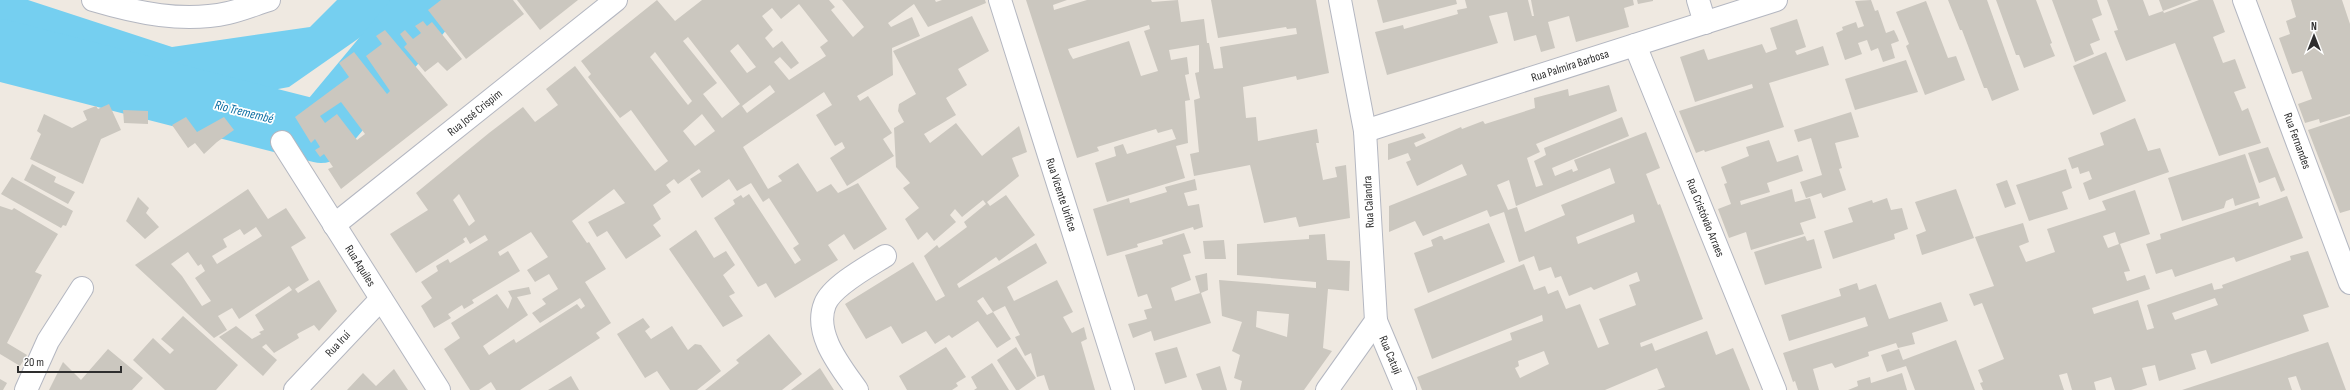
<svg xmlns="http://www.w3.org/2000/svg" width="2350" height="390" font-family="'Sofia Sans Condensed',sans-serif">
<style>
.water{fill:#75cff0}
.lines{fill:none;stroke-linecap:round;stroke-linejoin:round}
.river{stroke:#75cff0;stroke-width:62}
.building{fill:#cbc7bf;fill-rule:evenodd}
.street-casing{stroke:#b4b7c1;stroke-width:24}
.street{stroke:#fff;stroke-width:22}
.labels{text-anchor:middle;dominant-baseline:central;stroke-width:3.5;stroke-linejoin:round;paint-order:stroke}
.street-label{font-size:12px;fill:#2e2e2e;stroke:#fff}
.water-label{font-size:13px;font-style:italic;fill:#0d6fa3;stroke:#fff}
</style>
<rect width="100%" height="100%" fill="#efe9e1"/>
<polygon class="water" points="0,0 28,0 172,47 310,27 337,0 406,0 385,20 289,87 220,100 107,93 0,41"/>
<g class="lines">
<polyline class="river" points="0,50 321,132 431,0"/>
</g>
<g class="building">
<polygon points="441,0 513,0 524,14 466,59 428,10"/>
<polygon points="517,0 578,0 540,30"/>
<path d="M657,0L675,21L702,0H829L835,7L831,10L853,37L864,27L842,0H935L936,2L942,0H985L986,3L928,27L914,4L888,23L891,27L912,17L920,36L892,48L893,75L857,96L860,101L868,96L892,133L883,139L894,156L847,186L830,158L845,148L842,142L835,146L816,115L832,105L824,92L743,147L768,189L782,181L778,176L798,163L817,192L831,184L838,193L858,183L887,229L854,250L844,234L828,245L838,260L775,298L766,283L758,287L714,218L735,204L733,200L741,195L743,198L749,194L795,264L801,260L793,248L799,244L769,198L763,202L751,183L737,191L729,179L702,198L690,179L701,172L699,169L678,184L674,179L666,185L671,192L653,205L661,219L653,225L661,236L626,259L607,231L597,237L588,222L625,203L614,189L572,221L587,243L589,242L606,269L585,282L611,323L596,333L600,338L520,390H496L491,382L479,390H470L444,349L460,338L451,323L497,294L508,309L512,298L508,291L529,287L531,294L517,297L528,315L483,346L489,355L514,339L516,343L577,304L581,309L585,306L580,298L540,323L532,313L546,304L542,299L558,289L549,274L535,282L527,270L548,257L531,232L498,252L500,256L508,251L520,271L472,300L474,303L464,309L462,305L448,314L451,318L434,328L421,306L432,298L421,282L438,271L436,266L448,259L450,263L488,240L485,235L470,244L466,237L463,239L465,242L416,273L390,234L428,210L416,193L489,133L523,107L535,122L558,105L546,89L575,66L655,171L668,161L631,110L620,118L588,77L591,74L581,61ZM799,4L828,41L820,47L826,56L789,80L774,62L780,57L791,69L799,63L782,41L773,48L765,38L773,30L762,16L772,8L781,19ZM688,37L740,104L722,118L703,94L717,83L683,41ZM738,44L756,67L747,73L730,51ZM655,52L692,101L688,105L650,57ZM770,85L775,92L747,113L742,106ZM702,114L715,131L695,146L683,131ZM459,194L475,221L469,226L453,200Z"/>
<path d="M1026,0H1067L1053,5L1054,10L1087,0H1151L1152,2L1178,0L1181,22L1204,19L1207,43H1209L1214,69L1223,68L1220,47L1297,34L1296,28L1287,29L1286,27L1218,38L1211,0H1316L1329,73L1297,80L1296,76L1243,87L1246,118L1256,117L1258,141L1317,129L1319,143H1316L1323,180L1337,177L1335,167L1346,165L1350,218L1299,227L1296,217L1264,223L1250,165L1194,176L1190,154L1199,152L1194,100L1200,98L1195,73L1199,72V45L1169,50L1171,60L1187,57L1189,74L1185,75L1190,100L1185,101L1188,143L1176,146L1185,178L1107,202L1095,163L1116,156L1114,147L1123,144L1127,154L1176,139L1172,129L1158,133L1156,129L1097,147L1099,151L1077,158ZM1149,25L1150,29L1144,31L1158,71L1141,76L1129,41L1073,59L1070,54L1068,49Z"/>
<polygon points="1377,0 1456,0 1457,4 1383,23"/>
<polygon points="1465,0 1528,0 1532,16 1534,16 1531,0 1633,0 1634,5 1624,8 1629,27 1576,42 1569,16 1548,22 1555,48 1541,52 1536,35 1514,41 1507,12 1489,16 1498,43 1387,75 1375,32 1403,25 1404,29 1458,14 1457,10 1467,8"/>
<polygon points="1637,0 1653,0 1653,1 1638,4"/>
<polygon points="1871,0 1875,11 1878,10 1886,33 1894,30 1897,36 1899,41 1891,44 1895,58 1883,62 1878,48 1871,51 1867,40 1858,43 1862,54 1845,60 1836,33 1843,30 1842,27 1856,22 1858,28 1864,26 1855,1"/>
<polygon points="1948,0 1987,0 2019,90 1992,101 1987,88 1984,88 1962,30 1960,30"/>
<polygon points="1996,0 2036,0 2052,43 2050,44 2055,56 2024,68 2019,55 2016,55"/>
<polygon points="2052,0 2097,0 2102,15 2092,19 2100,40 2090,44 2094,54 2075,62"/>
<polygon points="2107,0 2143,0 2149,16 2163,11 2164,13 2199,0 2213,0 2225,32 2213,37 2223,63 2235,59 2246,88 2234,92 2242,111 2248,108 2261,143 2219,156 2175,43 2126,61 2114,31 2118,30"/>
<polygon points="2159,0 2192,0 2163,11"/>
<polygon points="2291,0 2342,0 2350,24 2350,114 2320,123 2319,119 2305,123 2298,104 2312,99 2302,71 2292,74 2279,38 2290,34 2286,21 2296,17"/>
<polygon points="1926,1 1948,58 1956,56 1965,80 1925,95 1906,46 1909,44 1896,12"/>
<polygon points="972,16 989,51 958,69 967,85 946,98 956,115 924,134 930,143 956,123 982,156 1019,126 1027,152 1012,158 1019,176 987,202 990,206 1006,195 1035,235 999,261 996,257 957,284 959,288 1036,243 1047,263 1007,287 1014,301 1057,280 1073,312 1063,317 1072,333 1084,327 1087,339 1081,342 1095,390 1049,390 1044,375 1037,377 1031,353 1025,356 1015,337 1020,335 1005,306 993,312 983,297 977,301 987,315 993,312 1011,339 997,348 978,321 952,338 949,335 935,344 926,331 902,344 891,326 866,339 845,304 913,262 936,301 945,296 924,256 937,245 939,248 967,227 964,222 986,204 983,200 962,217 955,209 950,215 956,222 934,241 927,232 918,240 905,219 919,208 903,188 910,183 896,167 894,128 904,122 898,111 899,104 916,94 893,51"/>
<polygon points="1797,19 1806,47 1795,51 1797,55 1823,46 1829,65 1769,83 1784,127 1705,152 1704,150 1696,153 1679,111 1753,88 1752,84 1695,102 1680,57 1704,49 1708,60 1762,44 1766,53 1777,49 1770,28"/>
<polygon points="423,21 427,26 432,22 462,59 447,71 438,62 425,72 404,47 407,44 400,34 405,30 413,39 421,33 415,26"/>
<path d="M385,30L448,105L341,189L328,169L333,167L324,154L320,157L315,150L320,147L315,139L311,143L295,117L349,77L339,63L354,52L387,94L390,91L366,56L382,44L376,36ZM341,102L365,134L357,140L337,114L325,123L320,116Z"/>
<polygon points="2106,52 2126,101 2093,115 2073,66"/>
<polygon points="1906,60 1918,92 1855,110 1845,79"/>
<path d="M1609,85L1617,111L1536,144L1540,152L1527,158L1536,187L1543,185L1534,161L1546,155L1544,148L1622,117L1629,136L1552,168L1555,176L1572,169L1573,172L1578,170L1574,160L1646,132L1660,168L1646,174L1658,205L1660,204L1703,319L1640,343L1641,347L1652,343L1655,351L1707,331L1716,355L1733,348L1750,390H1657L1665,387L1657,368L1605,390H1422L1417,377L1512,340L1510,333L1543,321L1542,315L1432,359L1414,309L1524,264L1534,290L1545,286L1548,294L1558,290L1566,309L1580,304L1598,348L1609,344L1599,319L1636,305L1629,285L1640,281L1637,272L1594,290L1591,287L1569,296L1561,276L1555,278L1551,267L1539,271L1534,256L1519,262L1504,212L1490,217L1487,210L1423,236L1415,221L1389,232V206L1467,175L1462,164L1417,186L1406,162L1411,160L1408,153L1388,160V144L1423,133L1426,138L1414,143L1416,147L1461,127L1462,129L1483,121L1485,124L1535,108L1534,98L1568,89L1569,96ZM1610,168L1615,183L1561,205L1565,215L1525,232L1517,207L1508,210L1497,185L1509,180L1516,206ZM1633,214L1635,222L1578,244L1576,237ZM1544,351L1549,364L1520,378L1515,368L1519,366L1518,361Z"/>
<polygon points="109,104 121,130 101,139 83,184 30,159 41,134 37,131 44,114 72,128 87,120 83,111 96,106 98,109"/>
<polygon points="123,110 148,111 148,124 124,123"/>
<polygon points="1851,112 1859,137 1835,143 1842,168 1839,169 1846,190 1823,198 1821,193 1806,198 1800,182 1822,175 1811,138 1798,142 1794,130"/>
<polygon points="2350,116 2350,210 2340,213 2308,130"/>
<polygon points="186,117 197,132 224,117 234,130 217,142 204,154 195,143 188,148 172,125"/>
<polygon points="2135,118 2148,151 2160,148 2169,172 2089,200 2083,183 2092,179 2089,171 2080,174 2078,167 2072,169 2068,158 2104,145 2100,133"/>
<polygon points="1769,140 1777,162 1798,155 1803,171 1767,183 1770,192 1740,201 1741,205 1792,189 1795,202 1810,198 1816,218 1800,223 1804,234 1751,250 1746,232 1729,238 1718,209 1731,204 1724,184 1727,183 1721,167 1749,156 1746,147"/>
<polygon points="2268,147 2285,190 2281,192 2275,177 2259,183 2248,153"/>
<polygon points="2245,154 2260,198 2235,206 2233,198 2226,201 2224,208 2182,221 2168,178"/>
<polygon points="32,164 56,177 54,182 75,192 68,204 24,180"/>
<polygon points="2066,169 2072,188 2062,192 2068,209 2029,221 2016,185"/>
<polygon points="12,177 73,211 66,226 63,225 61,228 1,194"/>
<polygon points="1195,179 1197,190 1184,193 1188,206 1199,204 1203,227 1194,230 1193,227 1137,244 1138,247 1107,256 1093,209 1129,198 1130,203 1167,192 1165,187"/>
<polygon points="2007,180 2016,204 2005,208 1996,184"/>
<path d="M248,189L268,219L286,208L306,238L291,247L309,280L295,289L298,293L319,280L337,311L319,331L314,325L297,334L299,338L274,353L266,344L262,347L277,360L263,376L219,337L236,326L252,339L261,334L259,332L264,330L255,315L292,290L289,286L239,319L232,308L218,316L227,330L214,338L135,265ZM256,227L262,236L217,264L212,256L227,247L223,239L240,229L244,235ZM188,252L198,266L201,264L205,271L195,278L211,301L202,306L182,276L171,264Z"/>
<polygon points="1956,189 1974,238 1922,255 1916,235 1926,231 1915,202"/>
<path d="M2135,190L2150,234L2120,244L2130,271L2124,272L2127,281L2145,275L2150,289L2092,308L2094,314L2138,300L2147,330L2154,328L2147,305L2212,283L2214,290L2223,288L2222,285L2291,260L2290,256L2308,251L2329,307L2303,315L2309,331L2211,364L2206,350L2191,354L2196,369L2159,381L2155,365L2142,368L2147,385L2131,390H2115L2111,377L2094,382L2096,390H2072L2067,373L2059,375L2064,390H1983L1980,383L1983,382L1978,370L2004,359L1982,303L1974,306L1969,294L1994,286L1975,237L2023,223L2029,242L2019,246L2026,262L2055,252L2047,229L2106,210L2102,201ZM2115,232L2119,244L2108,248L2103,236ZM2215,298L2218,305L2175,320L2172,313Z"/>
<polygon points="2287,196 2303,238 2236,262 2234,257 2175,277 2172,269 2156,274 2146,244 2161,239 2160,234 2258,202 2259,206"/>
<polygon points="138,197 149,208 146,213 159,227 145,239 126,221"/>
<polygon points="1887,198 1891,210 1902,208 1908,229 1894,234 1895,239 1833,259 1824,231 1853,222 1848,208 1872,200 1873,203"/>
<polygon points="0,206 12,210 14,208 58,234 35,272 42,275 7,343 27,355 20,366 0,354"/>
<polygon points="1489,223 1505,262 1428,293 1414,253 1433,246 1431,240 1440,236 1442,236 1444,240"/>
<polygon points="696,230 714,258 726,251 735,265 723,275 735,293 729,296 743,316 723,327 669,249"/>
<polygon points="1184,233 1191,253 1183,255 1191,280 1171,288 1175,301 1200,293 1195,276 1207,273 1208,290 1201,293 1211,323 1154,341 1151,331 1133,338 1128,324 1147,319 1144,310 1152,308 1147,294 1138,297 1125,255 1163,244 1162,240"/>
<path d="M1325,234L1327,260L1350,261L1349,291L1328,289L1323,348L1332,351L1304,390H1240L1242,381L1234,378L1240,355L1232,351L1242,322L1222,316L1219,280L1316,288V282L1237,275V244L1309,239V235ZM1257,311L1289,314L1287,337L1256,327Z"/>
<polygon points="1805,236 1807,241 1814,239 1822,268 1765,285 1754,252"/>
<polygon points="1224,240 1226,259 1205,259 1203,241"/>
<polygon points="1857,283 1859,290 1876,284 1889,319 1941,302 1948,321 1912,333 1915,344 1898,348 1896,343 1868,352 1869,356 1835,368 1832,363 1813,369 1819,390 1798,390 1795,381 1793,382 1783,353 1868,326 1865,317 1789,341 1781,315 1841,296 1839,289"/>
<polygon points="183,316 238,365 216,390 165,390 133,360 153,338 170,354 174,350 161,339"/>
<polygon points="643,318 650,327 645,331 651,339 672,326 688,350 695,344 701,345 721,371 697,390 670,390 657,371 645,378 617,334"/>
<polygon points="769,334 802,374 782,390 705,390 739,363 736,360"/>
<polygon points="1956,340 1975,390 1915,390 1906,366 1887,372 1881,355 1899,349 1903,360"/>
<polygon points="2328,342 2346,390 2301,390 2296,376 2288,378 2292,390 2182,390"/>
<polygon points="946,347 966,377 956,383 958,386 952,390 907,390 899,376"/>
<polygon points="1016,347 1036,378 1019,390 1016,390 997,360"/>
<polygon points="1177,347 1187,377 1165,384 1155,353"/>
<polygon points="108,349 143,378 132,390 49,390 63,362 81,380"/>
<polygon points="992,363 1009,390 974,390 977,388 971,377"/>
<polygon points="1220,366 1227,390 1202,390 1196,374"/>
<polygon points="820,368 834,390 791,390"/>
<polygon points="394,369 408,390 347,390 363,373 376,386"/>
<polygon points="1902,373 1907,390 1848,390 1858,386 1857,381 1870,377 1871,383"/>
<polygon points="571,376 579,390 548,390"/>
<polygon points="0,379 7,383 3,390 0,390"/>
</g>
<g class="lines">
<g class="street-casing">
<g id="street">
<path d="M93,0C137,13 183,23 228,13C242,10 256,4 269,0"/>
<polyline points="1000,0 1123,390"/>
<polyline points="1698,0 1705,23"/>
<polyline points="2244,0 2350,283"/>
<polyline points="1635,45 1775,390"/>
<polyline points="1365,131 1776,0"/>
<polyline points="282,142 439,390"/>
<polyline points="334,225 616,0"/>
<polyline points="1376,321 1405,390"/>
<polyline points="26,390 48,341 82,288"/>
<polyline points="295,390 381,299"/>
<path d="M857,390C841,367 813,334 825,304C832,286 869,266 885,256"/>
<polyline points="1327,390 1376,321 1365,131 1340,0"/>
</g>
</g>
<use href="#street" class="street"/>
</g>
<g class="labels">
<g class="street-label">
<text transform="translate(1570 66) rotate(-18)">Rua Palmira Barbosa</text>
<text transform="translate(475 113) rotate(-39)">Rua José Crispim</text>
<text transform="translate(2297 141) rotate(70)">Rua Fernandes</text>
<text transform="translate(1061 195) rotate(72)">Rua Vicente Urifice</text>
<text transform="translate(1369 202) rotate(-93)">Rua Calandra</text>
<text transform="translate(1705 218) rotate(68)">Rua Cristóvão Arraes</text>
<text transform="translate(360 266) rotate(58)">Rua Aquiles</text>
<text transform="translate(338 344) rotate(-47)">Rua Iruí</text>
<text transform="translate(1390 355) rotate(67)">Rua Catuji</text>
</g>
<g class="water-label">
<text transform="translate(244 112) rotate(14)">Rio Tremembé</text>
</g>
</g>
<g transform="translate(2314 36)" stroke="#ffffff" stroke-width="3" paint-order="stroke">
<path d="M0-3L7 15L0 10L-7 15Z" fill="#2e2e2e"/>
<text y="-6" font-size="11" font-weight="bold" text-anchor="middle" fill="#2e2e2e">N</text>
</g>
<path d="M18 366v6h103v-6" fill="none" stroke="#2e2e2e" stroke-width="2"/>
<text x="24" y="366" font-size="12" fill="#2e2e2e" stroke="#ffffff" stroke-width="3" paint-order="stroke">20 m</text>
</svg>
